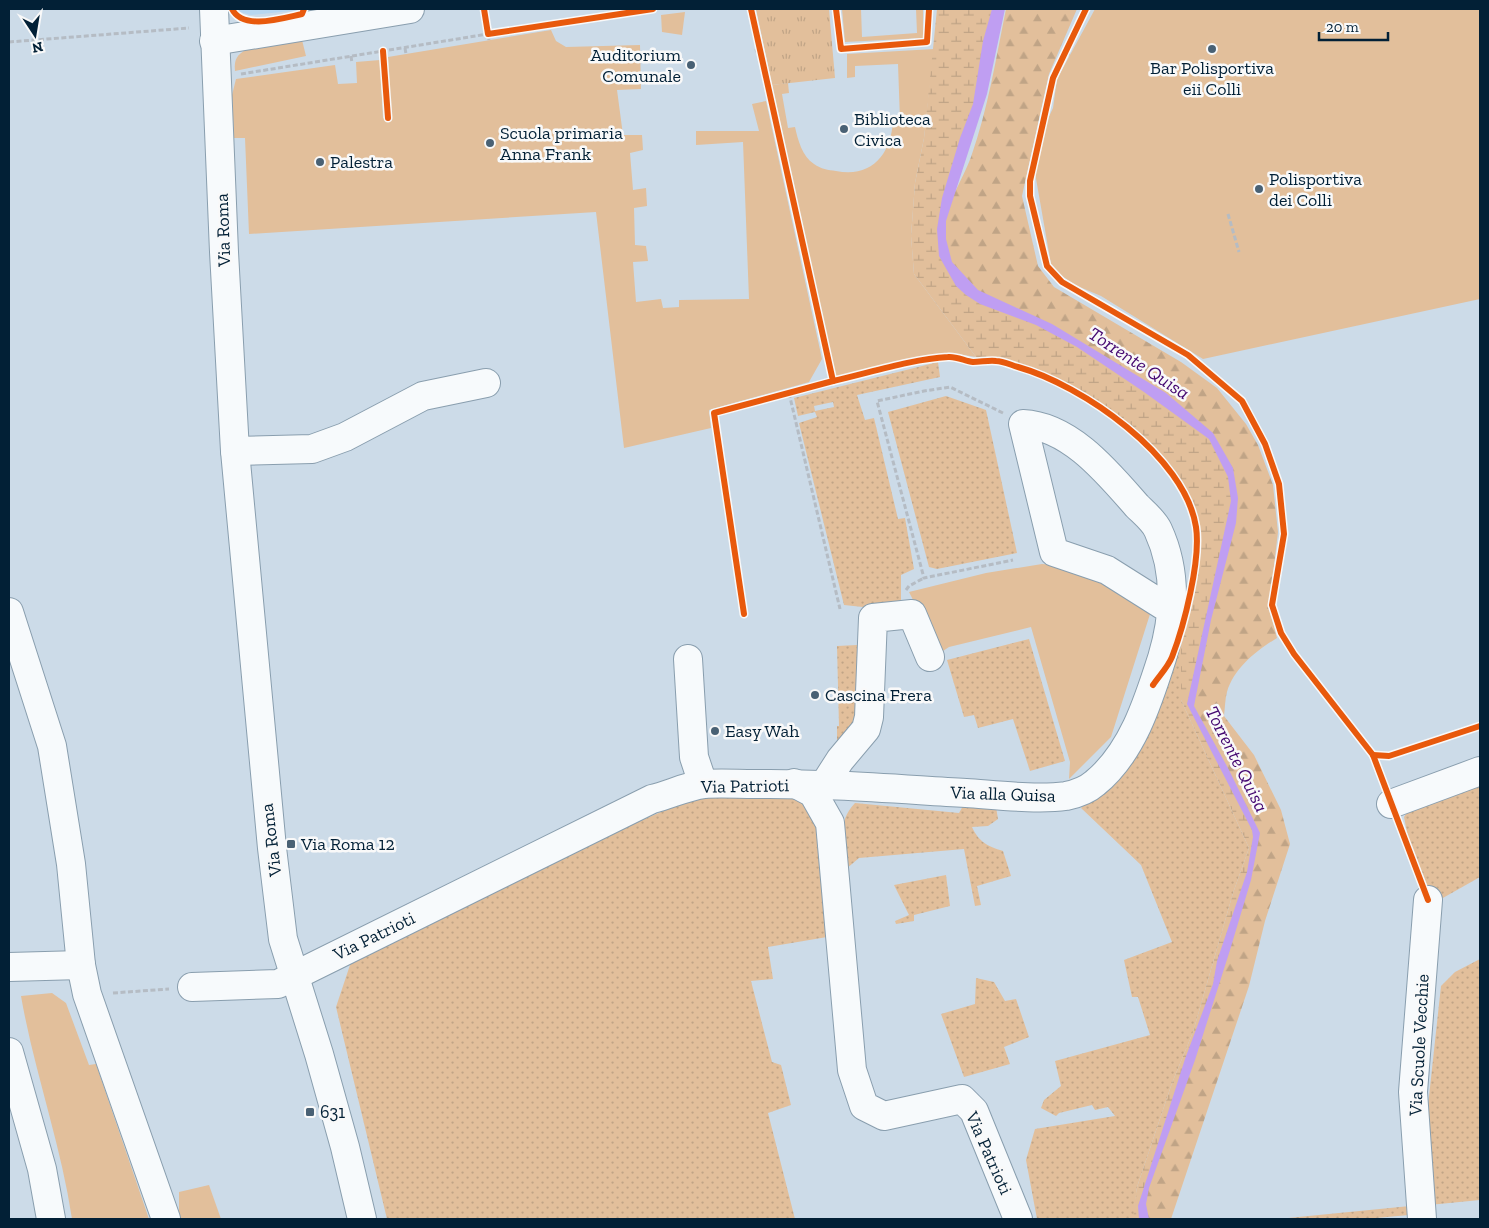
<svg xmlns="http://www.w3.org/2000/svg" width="1489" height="1228" font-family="'Zilla Slab',serif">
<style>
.built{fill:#b6d6f0}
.grass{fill:#e2bf9b}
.forest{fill:url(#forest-firs)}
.wetland{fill:url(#wetland-marsh)}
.park{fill:url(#park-tufts)}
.garden{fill:url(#garden-dots);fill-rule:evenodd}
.water{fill:#bf9ef2}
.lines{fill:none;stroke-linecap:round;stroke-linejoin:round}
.minor-casing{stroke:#899eae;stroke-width:30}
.highway-casing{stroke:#899eae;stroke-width:30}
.path{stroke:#b5bcc4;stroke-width:3;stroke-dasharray:5 2.5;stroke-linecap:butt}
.minor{stroke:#f7fafc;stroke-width:28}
.highway{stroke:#f7fafc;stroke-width:28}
.cycleway-casing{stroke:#f9f9f9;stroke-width:9}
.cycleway{stroke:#e8590c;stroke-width:6}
.poi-dot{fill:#496174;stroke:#f9f9f9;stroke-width:2}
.labels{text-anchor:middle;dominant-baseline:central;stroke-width:5;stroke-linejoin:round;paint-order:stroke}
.poi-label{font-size:18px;fill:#022036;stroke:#f9f9f9;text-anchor:start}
.street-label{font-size:18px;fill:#022036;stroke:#f9f9f9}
.water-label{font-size:19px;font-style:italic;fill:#440770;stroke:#f9f9f9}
</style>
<defs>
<pattern id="forest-firs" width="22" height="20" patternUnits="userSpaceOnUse" patternTransform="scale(1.25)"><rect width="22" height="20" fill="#e2bf9b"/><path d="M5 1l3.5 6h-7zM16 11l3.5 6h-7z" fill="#c0a486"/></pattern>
<pattern id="wetland-marsh" width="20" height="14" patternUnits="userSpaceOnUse" patternTransform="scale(1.25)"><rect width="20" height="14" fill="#e2bf9b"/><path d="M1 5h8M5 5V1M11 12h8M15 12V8" fill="none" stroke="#c0a486"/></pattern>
<pattern id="park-tufts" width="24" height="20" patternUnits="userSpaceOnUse" patternTransform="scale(1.25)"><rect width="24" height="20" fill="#e2bf9b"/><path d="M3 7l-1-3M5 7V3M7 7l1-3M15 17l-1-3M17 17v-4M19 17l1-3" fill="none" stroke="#c0a486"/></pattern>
<pattern id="garden-dots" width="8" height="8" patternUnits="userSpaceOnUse" patternTransform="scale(1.25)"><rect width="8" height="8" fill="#e2bf9b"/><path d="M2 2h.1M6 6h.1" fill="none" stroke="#c0a486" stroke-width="1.8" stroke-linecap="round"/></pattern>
</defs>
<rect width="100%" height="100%" fill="#ccdbe8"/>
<polygon class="built" points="238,9 300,9 301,10 251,15 240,12"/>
<g class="grass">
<polygon points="842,9 861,9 862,37 917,33 916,9 923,9 923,38 845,42"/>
<polygon points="1095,9 1480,9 1480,299 1203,359 1101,296 1075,285 1062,276 1051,264 1035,173 1046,123 1053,108 1057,79"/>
<polygon points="685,12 682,35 662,32 661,15"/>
<polygon points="551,30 556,41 566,47 640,45 641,89 617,90 623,135 642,135 643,150 630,153 633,190 646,188 647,206 634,208 635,245 646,246 648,261 633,262 636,302 661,299 663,308 679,307 679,300 749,299 743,142 696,145 696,131 759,131 752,104 766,101 822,359 809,382 709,410 711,428 624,448 596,212 249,234 245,138 234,138 232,95 236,79 335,65 338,84 357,83 356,62 380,60 383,118 391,118 388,57"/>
<path d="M302,40L306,56L235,71C234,61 236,56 245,50Z"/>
<path d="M934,49L924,138L915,183L911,236L914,274L976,357L951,353L915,359L836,377L772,85L788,83L789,93L782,94L788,128L795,127C798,140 802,156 814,164C821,169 828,170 836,171C872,178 891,154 893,121L900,120L898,64L855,66V77L847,78V54Z"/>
<polygon points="1042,564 1068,566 1097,578 1151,611 1111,737 1069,779 1070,762 1031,627 949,647 943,651 943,659 909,592 986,573"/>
<path d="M52,993L66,1003L89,1065L96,1064L149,1219H72C61,1144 34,1071 21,996Z"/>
<polygon points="209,1185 221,1219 179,1219 179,1192"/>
</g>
<path class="forest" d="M1006,9H1077L1049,74L1022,196L1038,266L1054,287L1181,362L1217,388L1246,424L1258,445L1273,485L1278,532L1269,608L1277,638C1257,650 1234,668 1227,692C1225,699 1225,708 1224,716L1254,755L1281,810L1290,844L1265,921L1249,986L1171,1219H1145L1146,1187L1256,844L1190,703L1236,501L977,292C962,276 944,261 943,239C941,211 962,182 971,157C988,109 996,58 1006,9Z"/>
<polygon class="wetland" points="937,9 1001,9 943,223 943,240 950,263 977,292 1045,324 1213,438 1231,470 1236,501 1190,703 1255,827 1250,873 1146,1187 1145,1219 1132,1218 1137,1187 1172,1083 1193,1032 1233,893 1249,848 1181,700 1181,625 1195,561 1196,528 1190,506 1173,476 1157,456 1124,423 1079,392 1034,371 976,357 914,274 911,236 915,183 924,138"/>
<polygon class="park" points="756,9 829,9 835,78 772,85"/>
<g class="garden">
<path d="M938,362L940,377L857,395L865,420L874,418L898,519L905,518L914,569L901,575V611L844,605L799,423L817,417L815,412L798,416L794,398ZM833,402L834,407L815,411L814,406Z"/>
<polygon points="946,396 986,410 1017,553 937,569 929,567 888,412"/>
<polygon points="1181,636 1181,700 1249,848 1233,893 1193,1032 1172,1083 1137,1187 1133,1219 1037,1219 1026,1160 1035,1129 1115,1116 1108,1107 1095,1110 1092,1105 1059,1113 1056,1116 1041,1108 1044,1100 1061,1086 1055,1061 1150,1035 1138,997 1132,997 1124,960 1172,942 1141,865 1081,808 1123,768 1145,743"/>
<polygon points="1029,639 1065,761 1030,771 1013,719 978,728 974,715 964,717 947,660"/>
<polygon points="857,645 863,708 837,753 837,726 839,726 837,646"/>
<polygon points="1480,784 1480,877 1434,903 1408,837 1404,817 1412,805"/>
<polygon points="783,787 817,814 833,936 768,947 773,979 751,981 772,1062 781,1065 791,1105 768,1113 795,1219 387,1219 336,1007 352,959 547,861 698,796"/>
<path d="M855,803L959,813L963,806L996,807L998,819L988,826L972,827C979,842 987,846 1003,851L1011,876L977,886L981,905L975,906L964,849L859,858L846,869C844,843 836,823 855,803Z"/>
<polygon points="946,875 950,906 914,915 914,921 896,924 895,921 909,915 894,885"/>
<polygon points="1480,959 1480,1200 1429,1205 1427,1115 1441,986 1455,972"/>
<polygon points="976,978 994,982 1005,1001 1016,999 1029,1037 1004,1047 1010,1064 964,1077 941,1014 975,1004"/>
<polygon points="1410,1206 1409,1215 1365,1219 1278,1219"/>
</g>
<polygon class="water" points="992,9 1005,9 987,94 946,221 946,239 952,262 978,290 1052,324 1166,393 1213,433 1233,468 1238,498 1236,523 1211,620 1194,706 1229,770 1260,833 1251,880 1230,950 1195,1060 1149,1188 1146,1204 1149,1219 1139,1219 1138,1206 1185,1059 1213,984 1217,961 1247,872 1253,837 1252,830 1187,704 1231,501 1228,477 1209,439 1144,392 1077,347 1036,325 980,304 966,295 956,286 939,256 937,229 942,198 960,138 973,104 983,41"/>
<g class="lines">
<g class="minor-casing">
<g id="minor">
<polyline points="214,9 224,252 235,451 272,848 283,939 319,1054 345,1147 362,1219"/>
<polyline points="214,41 410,9"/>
<polyline points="235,451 312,449 345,437 423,396 486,383"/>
<polyline points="9,612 52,746 71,864 81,965 87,994 166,1219"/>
<polyline points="688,659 694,757 703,784"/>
<polyline points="794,783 813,793 830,823 852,1070 864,1106 884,1116 962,1099 974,1111 1018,1219"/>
<polyline points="824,785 840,760 866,729 869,717 873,618 912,614 930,657"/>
<polyline points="1391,804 1480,771"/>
<polyline points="9,967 81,965"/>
<path d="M192,987L278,984L652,799C669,795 687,786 704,784C721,783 738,784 754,784C825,783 896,789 966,793C996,795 1037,800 1066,796C1076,794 1087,790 1095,783C1132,753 1148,702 1162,658C1175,615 1177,571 1158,530C1154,521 1144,513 1137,506C1108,473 1070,426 1023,424L1054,552L1107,570L1172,611"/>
<polyline points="1422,1219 1413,1092 1428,900"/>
</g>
</g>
<g class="highway-casing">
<polyline id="highway" points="9,1052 42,1169 51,1219"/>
</g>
<g class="path">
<polyline points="9,42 189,28"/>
<polyline points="405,48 406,54"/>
<polyline points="755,51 760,49"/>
<polyline points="1065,53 1070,55"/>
<polyline points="351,56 352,63"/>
<polyline points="241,74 488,34 489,40"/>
<polyline points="1228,214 1239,252"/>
<polyline points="789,393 840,609"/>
<polyline points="1003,413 950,387 924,391 877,401 924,578 1013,560"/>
<polyline points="906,590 909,586 924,578"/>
<polyline points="113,993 169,989"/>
</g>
<use href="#minor" class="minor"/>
<use href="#highway" class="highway"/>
<g class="cycleway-casing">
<g id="cycleway">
<path d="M232,9C243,31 283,18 302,14L304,9"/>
<polyline points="484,9 488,34 653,9"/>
<polyline points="836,9 841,49 927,42 929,9"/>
<polyline points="1086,9 1053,78 1030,181 1030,196 1047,266 1062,282 1188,355 1242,401 1265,444 1279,484 1284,534 1272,605 1281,633 1294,654 1373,755 1428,900"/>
<polyline points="383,51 388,118"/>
<path d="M833,381C869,373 911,359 948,357C956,356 965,361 973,362C981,362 989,360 996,361C1003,361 1011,365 1018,367C1082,385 1185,456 1196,527C1201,560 1184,626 1172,657C1168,667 1159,676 1153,685"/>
<polyline points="744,614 714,413 833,381 751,9"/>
<polyline points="1373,755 1389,756 1480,726"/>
</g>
</g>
<use href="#cycleway" class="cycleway"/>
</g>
<g class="poi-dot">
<circle cx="1212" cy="49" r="5"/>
<circle cx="691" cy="65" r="5"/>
<circle cx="844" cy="129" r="5"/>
<circle cx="490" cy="143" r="5"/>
<circle cx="320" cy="162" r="5"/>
<circle cx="1259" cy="189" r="5"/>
<circle cx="815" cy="695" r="5"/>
<circle cx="715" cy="731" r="5"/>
<rect x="286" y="839" width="10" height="10" rx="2.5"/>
<rect x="305" y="1107" width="10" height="10" rx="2.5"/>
</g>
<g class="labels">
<g class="poi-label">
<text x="681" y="55" text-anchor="end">Auditorium<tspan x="681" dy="21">Comunale</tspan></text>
<text x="1212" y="68" text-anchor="middle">Bar Polisportiva<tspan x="1212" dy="21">eii Colli</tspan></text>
<text x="854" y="119">Biblioteca<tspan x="854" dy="21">Civica</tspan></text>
<text x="500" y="133">Scuola primaria<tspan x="500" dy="21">Anna Frank</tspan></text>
<text x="330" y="162">Palestra</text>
<text x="1269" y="179">Polisportiva<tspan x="1269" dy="21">dei Colli</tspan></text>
<text x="825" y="695">Cascina Frera</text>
<text x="725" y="731">Easy Wah</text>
<text x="301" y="844">Via Roma 12</text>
<text x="320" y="1112">631</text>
</g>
<g class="street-label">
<text transform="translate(223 230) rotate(-92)">Via Roma</text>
<text transform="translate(745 786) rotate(-1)">Via Patrioti</text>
<text transform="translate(1003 794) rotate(2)">Via alla Quisa</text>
<text transform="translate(271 840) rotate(-97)">Via Roma</text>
<text transform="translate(374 936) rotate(-26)">Via Patrioti</text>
<text transform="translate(1419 1045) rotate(-87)">Via Scuole Vecchie</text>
<text transform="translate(989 1153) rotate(66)">Via Patrioti</text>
</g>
<g class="water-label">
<text transform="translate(1139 363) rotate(33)">Torrente Quisa</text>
<text transform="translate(1237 759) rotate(63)">Torrente Quisa</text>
</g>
</g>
<rect width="1489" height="1228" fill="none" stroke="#022036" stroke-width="20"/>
<g transform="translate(35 35) rotate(168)" stroke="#f9f9f9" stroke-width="4" paint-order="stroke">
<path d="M0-4L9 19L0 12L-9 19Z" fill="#022036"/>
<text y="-8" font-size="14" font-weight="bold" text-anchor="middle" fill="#022036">N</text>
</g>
<path d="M1319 32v8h69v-8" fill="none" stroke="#022036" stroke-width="2.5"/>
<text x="1326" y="32" font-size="15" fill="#022036" stroke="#f9f9f9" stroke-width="4" paint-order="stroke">20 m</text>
</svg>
